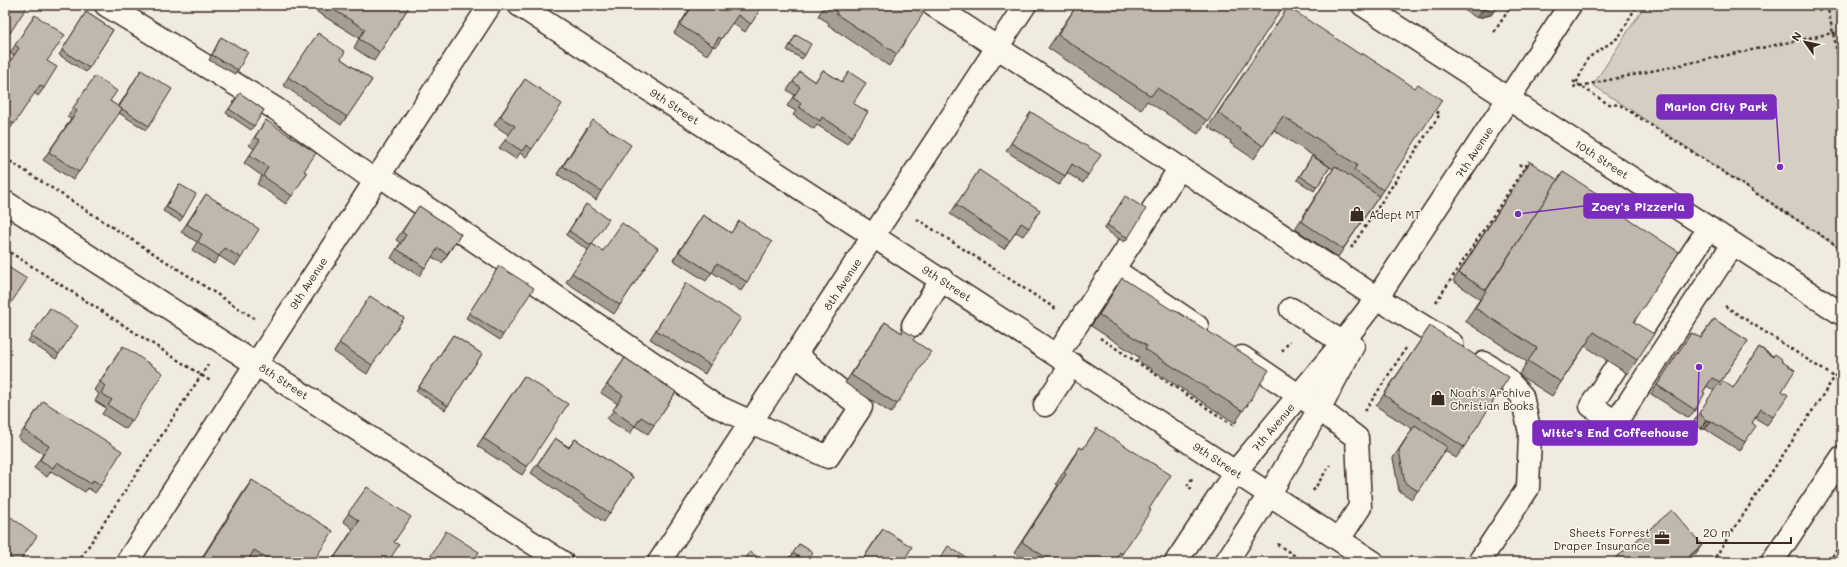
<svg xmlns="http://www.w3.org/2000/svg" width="1847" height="567" font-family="Mali,sans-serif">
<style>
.green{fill:#d5cec3;stroke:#887c70}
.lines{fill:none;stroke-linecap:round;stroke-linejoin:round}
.minor-casing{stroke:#3b2a1e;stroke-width:25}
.major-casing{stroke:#3b2a1e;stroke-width:25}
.path{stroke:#3b2a1e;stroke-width:2.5;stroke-dasharray:3 3;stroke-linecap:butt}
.minor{stroke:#fbf7ec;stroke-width:22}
.major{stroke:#fbf7ec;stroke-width:22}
.wall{fill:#a59e95;stroke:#3b2a1e}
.shaded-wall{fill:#868179;stroke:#3b2a1e}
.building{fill:#c0b8ad;stroke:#3b2a1e}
.labels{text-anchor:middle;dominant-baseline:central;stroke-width:3;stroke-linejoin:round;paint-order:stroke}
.street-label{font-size:11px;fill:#3b2a1e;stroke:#fbf7ec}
.poi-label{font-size:11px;fill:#3b2a1e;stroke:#fbf7ec;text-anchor:start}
.leader{fill:none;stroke:#7b2cbf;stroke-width:1.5}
.callout-dot{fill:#7b2cbf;stroke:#fbf7ec;stroke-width:1.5}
.callout{fill:#7b2cbf;stroke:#7b2cbf;stroke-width:1.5}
.callout-label{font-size:12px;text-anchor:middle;font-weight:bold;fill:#fff}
</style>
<rect width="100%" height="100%" fill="#f0ebe0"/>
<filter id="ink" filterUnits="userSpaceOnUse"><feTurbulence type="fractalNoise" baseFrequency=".025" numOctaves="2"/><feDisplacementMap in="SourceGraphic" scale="8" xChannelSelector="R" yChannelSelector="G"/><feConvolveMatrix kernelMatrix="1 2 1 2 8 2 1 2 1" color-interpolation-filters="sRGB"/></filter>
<g filter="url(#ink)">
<polygon class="green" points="1645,5 1842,5 1842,250 1593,85"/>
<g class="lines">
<g class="minor-casing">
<g id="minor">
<polyline points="106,5 276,109 375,181"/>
<polyline points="519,5 1373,562"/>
<polyline points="933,5 1377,298 1452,344"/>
<polyline points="1363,5 1842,314"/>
<polyline points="379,175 714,405 828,457 861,407 796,355"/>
<polyline points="5,202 562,562"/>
<polyline points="1113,269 1197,326"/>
<polyline points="1291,309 1351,348"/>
<polyline points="913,325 942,279"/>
<polyline points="1635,340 1709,228"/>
<polyline points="1057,355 1180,168"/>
<polyline points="1242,357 1319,409 1357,438 1360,507 1339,539"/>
<polyline points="1615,369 1591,406 1616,422 1733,244"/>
<polyline points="1045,405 1072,364"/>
<polyline points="127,562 490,5"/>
<polyline points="659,562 1025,5"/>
<polyline points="1479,562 1528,488 1530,433 1522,396 1502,374 1484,363"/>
</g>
</g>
<g class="major-casing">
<g id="major">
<polyline points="1176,562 1236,471 1343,342 1377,298 1570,5"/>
<path d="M1226,562C1273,492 1314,420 1353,346"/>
<polyline points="1772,562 1842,457"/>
</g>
</g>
<g class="path">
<polyline points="1827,5 1842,75"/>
<polyline points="1494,32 1512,5"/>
<polyline points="1833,33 1842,38"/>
<polyline points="1573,81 1608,104 1620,105 1842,249"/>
<polyline points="1580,86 1842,31"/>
<polyline points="1574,88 1588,58 1619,37 1637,5"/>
<polyline points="5,158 254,318"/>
<polyline points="1519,164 1524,168"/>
<polyline points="917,219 1056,309"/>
<polyline points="1351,248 1440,114 1433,110"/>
<polyline points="5,249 212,382"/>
<polyline points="1436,302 1529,161"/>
<polyline points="1725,306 1842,382"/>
<polyline points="1100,338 1233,425 1237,419"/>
<polyline points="1282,351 1290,341"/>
<polyline points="1246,406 1252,397"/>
<polyline points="1365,411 1406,348"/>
<polyline points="1192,489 1187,486 1193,477"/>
<polyline points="1313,491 1330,465"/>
<polyline points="1277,544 1304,562"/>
<polyline points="78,562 208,365"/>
<polyline points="1712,562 1842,366"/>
<polyline points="1829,562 1842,541"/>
</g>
<use href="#minor" class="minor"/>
<use href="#major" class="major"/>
</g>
<g class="wall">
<polygon points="5,5 10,33 7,37 5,36"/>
<polygon points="321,5 410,5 374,61 354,48 359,38 317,12"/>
<polygon points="692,5 763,5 745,32 732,23 716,47 713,46 707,55 674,33"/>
<polygon points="825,5 910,5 897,54 889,66 828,25 829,23 818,16"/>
<polygon points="1077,5 1284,5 1198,134 1147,101 1141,110 1048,48"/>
<polygon points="1456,5 1498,5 1491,15 1477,18"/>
<polygon points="1288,7 1383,190 1338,257 1295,229 1333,169 1274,130 1254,159 1230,143 1231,141 1208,127"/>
<polygon points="86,12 113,30 86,72 59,55"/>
<polygon points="35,15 47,61 44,88 38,96 34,93 8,132 5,130 5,69 14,56 10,53"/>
<polygon points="318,33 341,59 372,80 341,125 283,85"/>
<polygon points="796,35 805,55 802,59 787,50"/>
<polygon points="221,37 238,70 235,74 209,60"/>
<polygon points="141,70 149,126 146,130 119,113 73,180 43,160 71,119 67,117 95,76 110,101 118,107"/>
<polygon points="823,70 842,82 849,72 853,103 852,136 847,144 817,125 814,129 793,115 796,111 787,106 794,95 787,90 800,72 815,82"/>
<polygon points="525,79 532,149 526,157 520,153 516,159 499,148 509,135 494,125"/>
<polygon points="240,93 264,110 251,130 226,113"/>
<polygon points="1031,112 1088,175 1083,183 1067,173 1059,185 1006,151"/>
<polygon points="266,120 304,171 307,173 286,204 257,184 262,176 244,163 254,149 249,145"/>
<polygon points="587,128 601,191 596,200 557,174"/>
<polygon points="1312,156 1330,167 1314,191 1297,180"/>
<polygon points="1530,162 1557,180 1563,172 1621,214 1634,322 1637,360 1628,374 1585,346 1552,396 1519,375 1527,362 1465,321 1480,299 1453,281"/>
<polygon points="979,170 1029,228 1023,236 1016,232 1004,249 950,214"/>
<polygon points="179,184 183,217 180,221 163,211"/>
<polygon points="206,194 241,258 235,266 219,256 214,264 192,250 197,242 181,232"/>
<polygon points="1122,201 1128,238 1124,242 1104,229"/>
<polygon points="586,204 592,244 603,251 658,248 614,314 566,282 588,250 566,235"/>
<polygon points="419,206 461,234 442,263 432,257 419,276 391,258 400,243 396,240"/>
<polygon points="703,215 731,233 739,221 747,282 741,291 712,272 706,281 673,260"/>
<polygon points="499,266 503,335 500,340 466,318"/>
<polygon points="1122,278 1243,411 1235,423 1137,360 1139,357 1091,326"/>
<polygon points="686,283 710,365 705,374 650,339"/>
<polygon points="370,296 372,365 367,374 334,352"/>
<polygon points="50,308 59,354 56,359 28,341"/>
<polygon points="1714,319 1748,341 1718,385 1720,386 1733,388 1759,347 1781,361 1782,391 1773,417 1767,425 1755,418 1752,423 1745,442 1740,451 1705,429 1701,429 1694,421 1714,391 1707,386 1703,392 1695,410 1689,418 1651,394 1691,333 1700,338"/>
<polygon points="885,322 913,340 897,404 891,413 845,383"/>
<polygon points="1430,326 1464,447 1456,458 1445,451 1412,499 1399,491 1393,458 1412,429 1376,406"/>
<polygon points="453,335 482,354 445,410 416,391"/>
<polygon points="123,346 132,421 126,429 102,414 106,408 95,401 99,394 94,390"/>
<polygon points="625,358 676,392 648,434 635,426 630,434 607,419 618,404 601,393"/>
<polygon points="524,376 527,467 522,475 477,446"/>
<polygon points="43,401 101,485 95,493 88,488 85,492 51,471 47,477 34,468 43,454 18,438"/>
<polygon points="1097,428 1149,509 1122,554 1117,562 1028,562 1014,553 1058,485 1056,484 1072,458 1080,447 1083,449"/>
<polygon points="555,438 569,447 575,439 633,477 604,522 531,473"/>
<polygon points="252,480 313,562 199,562 244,491"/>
<polygon points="367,487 394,542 388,562 331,562 353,529 343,521"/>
<polygon points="5,520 19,562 6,562 5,561"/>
<polygon points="883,529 903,562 861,562 877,537"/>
<polygon points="799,544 813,552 806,562 786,562 790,556 791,557"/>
</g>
<g class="shaded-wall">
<polygon points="1486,5 1498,5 1491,15 1477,18"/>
<polygon points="1706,420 1711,421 1705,429 1701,429"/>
<polygon points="1702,545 1694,556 1687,562 1682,562"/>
</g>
<g class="building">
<polygon points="5,5 28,5 10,33 5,29"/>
<polygon points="326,5 410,5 380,52 359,39 365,29"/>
<polygon points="693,5 763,5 751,24 738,15 721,39 719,37 713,46 680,25"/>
<polygon points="826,5 910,5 923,14 897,54 836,14 837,12"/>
<polygon points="1077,5 1284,5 1208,121 1157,88 1151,96 1058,35"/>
<polygon points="1288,7 1361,55 1362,53 1415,88 1418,84 1442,100 1383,190 1354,170 1357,165 1283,116 1263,146 1239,130 1240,128 1218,113"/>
<polygon points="86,12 113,30 89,68 62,50"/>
<polygon points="35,15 65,35 47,61 57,67 44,88 40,85 14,124 5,118 5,69 19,48 15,45"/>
<polygon points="318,33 345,52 341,59 372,80 347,117 288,77"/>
<polygon points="796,35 811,44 805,55 790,45"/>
<polygon points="221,37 248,52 238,70 212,55"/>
<polygon points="141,70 172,89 149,126 119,107"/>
<polygon points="823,70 842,82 849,72 866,83 853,103 868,112 852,136 822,117 820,121 799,107 801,103 793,98 800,87 793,82 800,72 815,82"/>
<polygon points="95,76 117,91 110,101 122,109 79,172 49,152 77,111 73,108"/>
<polygon points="525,79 562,104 532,149 526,145 522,151 505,140 515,126 500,117"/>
<polygon points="240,93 264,110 254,126 229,109"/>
<polygon points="1031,112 1101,155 1088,175 1072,164 1065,176 1011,143"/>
<polygon points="266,120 316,153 304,171 307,173 292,196 263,176 268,167 250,155 260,140 255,137"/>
<polygon points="593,120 631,145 601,191 563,166"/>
<polygon points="1312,156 1330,167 1317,187 1300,176"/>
<polygon points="1530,162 1558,180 1486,290 1459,273"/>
<polygon points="1335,166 1379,196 1343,249 1301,221"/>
<polygon points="979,170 1040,210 1029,228 1021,223 1010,241 956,205"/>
<polygon points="1563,172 1623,210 1621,214 1679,252 1634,322 1654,334 1637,360 1594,332 1561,382 1528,361 1537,348 1475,308"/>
<polygon points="179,184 196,194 183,217 166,207"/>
<polygon points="206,194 259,229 241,258 225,248 219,256 198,242 202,234 187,224"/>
<polygon points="1125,196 1146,209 1128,238 1107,225"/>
<polygon points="586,204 609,219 591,245 569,231"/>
<polygon points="419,206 461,234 447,254 438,248 425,268 397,249 406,235 402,232"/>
<polygon points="703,215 731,233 739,221 772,242 747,282 717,263 712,273 679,252"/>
<polygon points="622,223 658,248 620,305 572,273 592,244 603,251"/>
<polygon points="5,265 27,279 5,312"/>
<polygon points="499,266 534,288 503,335 469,313"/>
<polygon points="1122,278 1172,310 1173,309 1269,370 1243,411 1145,349 1147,346 1099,315"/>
<polygon points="686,283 741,318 710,365 656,330"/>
<polygon points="370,296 404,318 372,365 339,343"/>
<polygon points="50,308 78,326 59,354 31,336"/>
<polygon points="1714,319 1748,341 1720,382 1712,378 1703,392 1705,393 1695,410 1657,385 1691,333 1701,338"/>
<polygon points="885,322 902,333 903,330 915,337 913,340 931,352 897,404 851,375"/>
<polygon points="1430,326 1509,377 1464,447 1384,395"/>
<polygon points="453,335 482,354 448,406 419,387"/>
<polygon points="123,346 163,373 132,421 108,405 112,400 101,393 105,386 100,382"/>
<polygon points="1759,347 1773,357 1775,354 1782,359 1781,361 1795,370 1782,391 1788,395 1773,417 1761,409 1752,423 1756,426 1745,442 1711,421 1706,420 1699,413 1718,384 1720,386 1723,381 1733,388"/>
<polygon points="625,358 676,392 654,425 641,417 635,426 613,410 623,395 607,385"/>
<polygon points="524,376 568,404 527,467 483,438"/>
<polygon points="43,401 122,451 101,485 93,480 91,484 57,462 53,468 40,460 49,446 24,430"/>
<polygon points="1415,425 1447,447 1418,491 1405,483 1399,450"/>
<polygon points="1097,428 1171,475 1149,509 1151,510 1122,554 1120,552 1114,562 1053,562 1022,542 1066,474 1064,472 1080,447 1083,449"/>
<polygon points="555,438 569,448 575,439 633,477 610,513 537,465"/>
<polygon points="252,480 333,531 313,562 274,562 254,550 247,562 207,562 202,559"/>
<polygon points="367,487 411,517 394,542 399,545 388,562 334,562 332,561 359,521 348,513"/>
<polygon points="1672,510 1702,545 1682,562 1611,562"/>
<polygon points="8,515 37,536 19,562 16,562 5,554 5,520"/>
<polygon points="883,529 912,547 903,562 861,562"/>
<polygon points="446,531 479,552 473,562 427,562"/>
<polygon points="799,544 813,552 806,562 793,553"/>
<polygon points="948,546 973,562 938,562"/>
<polygon points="750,552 766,562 737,562 740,559 744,562"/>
<polygon points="790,556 799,562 786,562"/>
</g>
</g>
<defs>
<g id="shop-bare" transform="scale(1.2)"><path d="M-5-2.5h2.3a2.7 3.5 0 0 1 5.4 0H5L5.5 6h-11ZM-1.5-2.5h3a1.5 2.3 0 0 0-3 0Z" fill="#3b2a1e" stroke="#fbf7ec" stroke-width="2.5" paint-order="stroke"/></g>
<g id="office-bare" transform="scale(1.2)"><path d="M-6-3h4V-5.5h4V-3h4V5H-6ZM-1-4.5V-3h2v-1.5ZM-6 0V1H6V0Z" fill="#3b2a1e" stroke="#fbf7ec" stroke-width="2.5" paint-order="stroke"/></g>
</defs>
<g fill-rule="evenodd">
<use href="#shop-bare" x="1357" y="214"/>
<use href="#shop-bare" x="1438" y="398"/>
<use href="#office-bare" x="1662" y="538"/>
</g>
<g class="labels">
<g class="street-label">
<text transform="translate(675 106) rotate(33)">9th Street</text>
<text transform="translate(1474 152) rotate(-57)">7th Avenue</text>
<text transform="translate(1602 159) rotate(33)">10th Street</text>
<text transform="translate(308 283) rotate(-57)">9th Avenue</text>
<text transform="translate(947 283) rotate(33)">9th Street</text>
<text transform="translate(842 284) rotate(-57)">8th Avenue</text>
<text transform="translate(284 381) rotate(33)">8th Street</text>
<text transform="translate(1273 427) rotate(-50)">7th Avenue</text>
<text transform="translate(1218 460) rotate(33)">9th Street</text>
</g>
<g class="poi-label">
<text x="1369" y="214">Adept MT</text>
<text x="1450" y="392">Noah's Archive<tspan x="1450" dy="13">Christian Books</tspan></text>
<text x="1650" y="532" text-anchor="end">Sheets Forrest<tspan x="1650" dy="13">Draper Insurance</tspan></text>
</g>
</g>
<path class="leader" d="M1780 167L1776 107M1518 214L1584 206M1699 367L1697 433"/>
<g class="callout-dot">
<circle cx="1780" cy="167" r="4"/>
<circle cx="1518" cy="214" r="4"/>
<circle cx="1699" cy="367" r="4"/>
</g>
<g class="callout">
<rect x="1657" y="95" width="119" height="24" rx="4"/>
<rect x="1584" y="194" width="109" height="24" rx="4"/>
<rect x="1533" y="421" width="164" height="24" rx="4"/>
</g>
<g class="callout-label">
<text x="1716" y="111">Marion City Park</text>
<text x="1638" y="211">Zoey's Pizzeria</text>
<text x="1615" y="437">Witte's End Coffeehouse</text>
</g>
<rect width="1847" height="567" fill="none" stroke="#fbf7ec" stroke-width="20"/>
<rect x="10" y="10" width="1827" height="547" fill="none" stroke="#3b2a1e" stroke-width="1.5" filter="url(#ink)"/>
<g transform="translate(1805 42) rotate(303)" stroke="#fbf7ec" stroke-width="3" paint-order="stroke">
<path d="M0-3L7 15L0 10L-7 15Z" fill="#3b2a1e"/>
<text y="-6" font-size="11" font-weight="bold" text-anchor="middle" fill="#3b2a1e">N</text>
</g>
<path d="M1697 537v6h94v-6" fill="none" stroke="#3b2a1e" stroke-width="2"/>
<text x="1703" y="537" font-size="12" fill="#3b2a1e" stroke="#fbf7ec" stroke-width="3" paint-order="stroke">20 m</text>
</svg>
